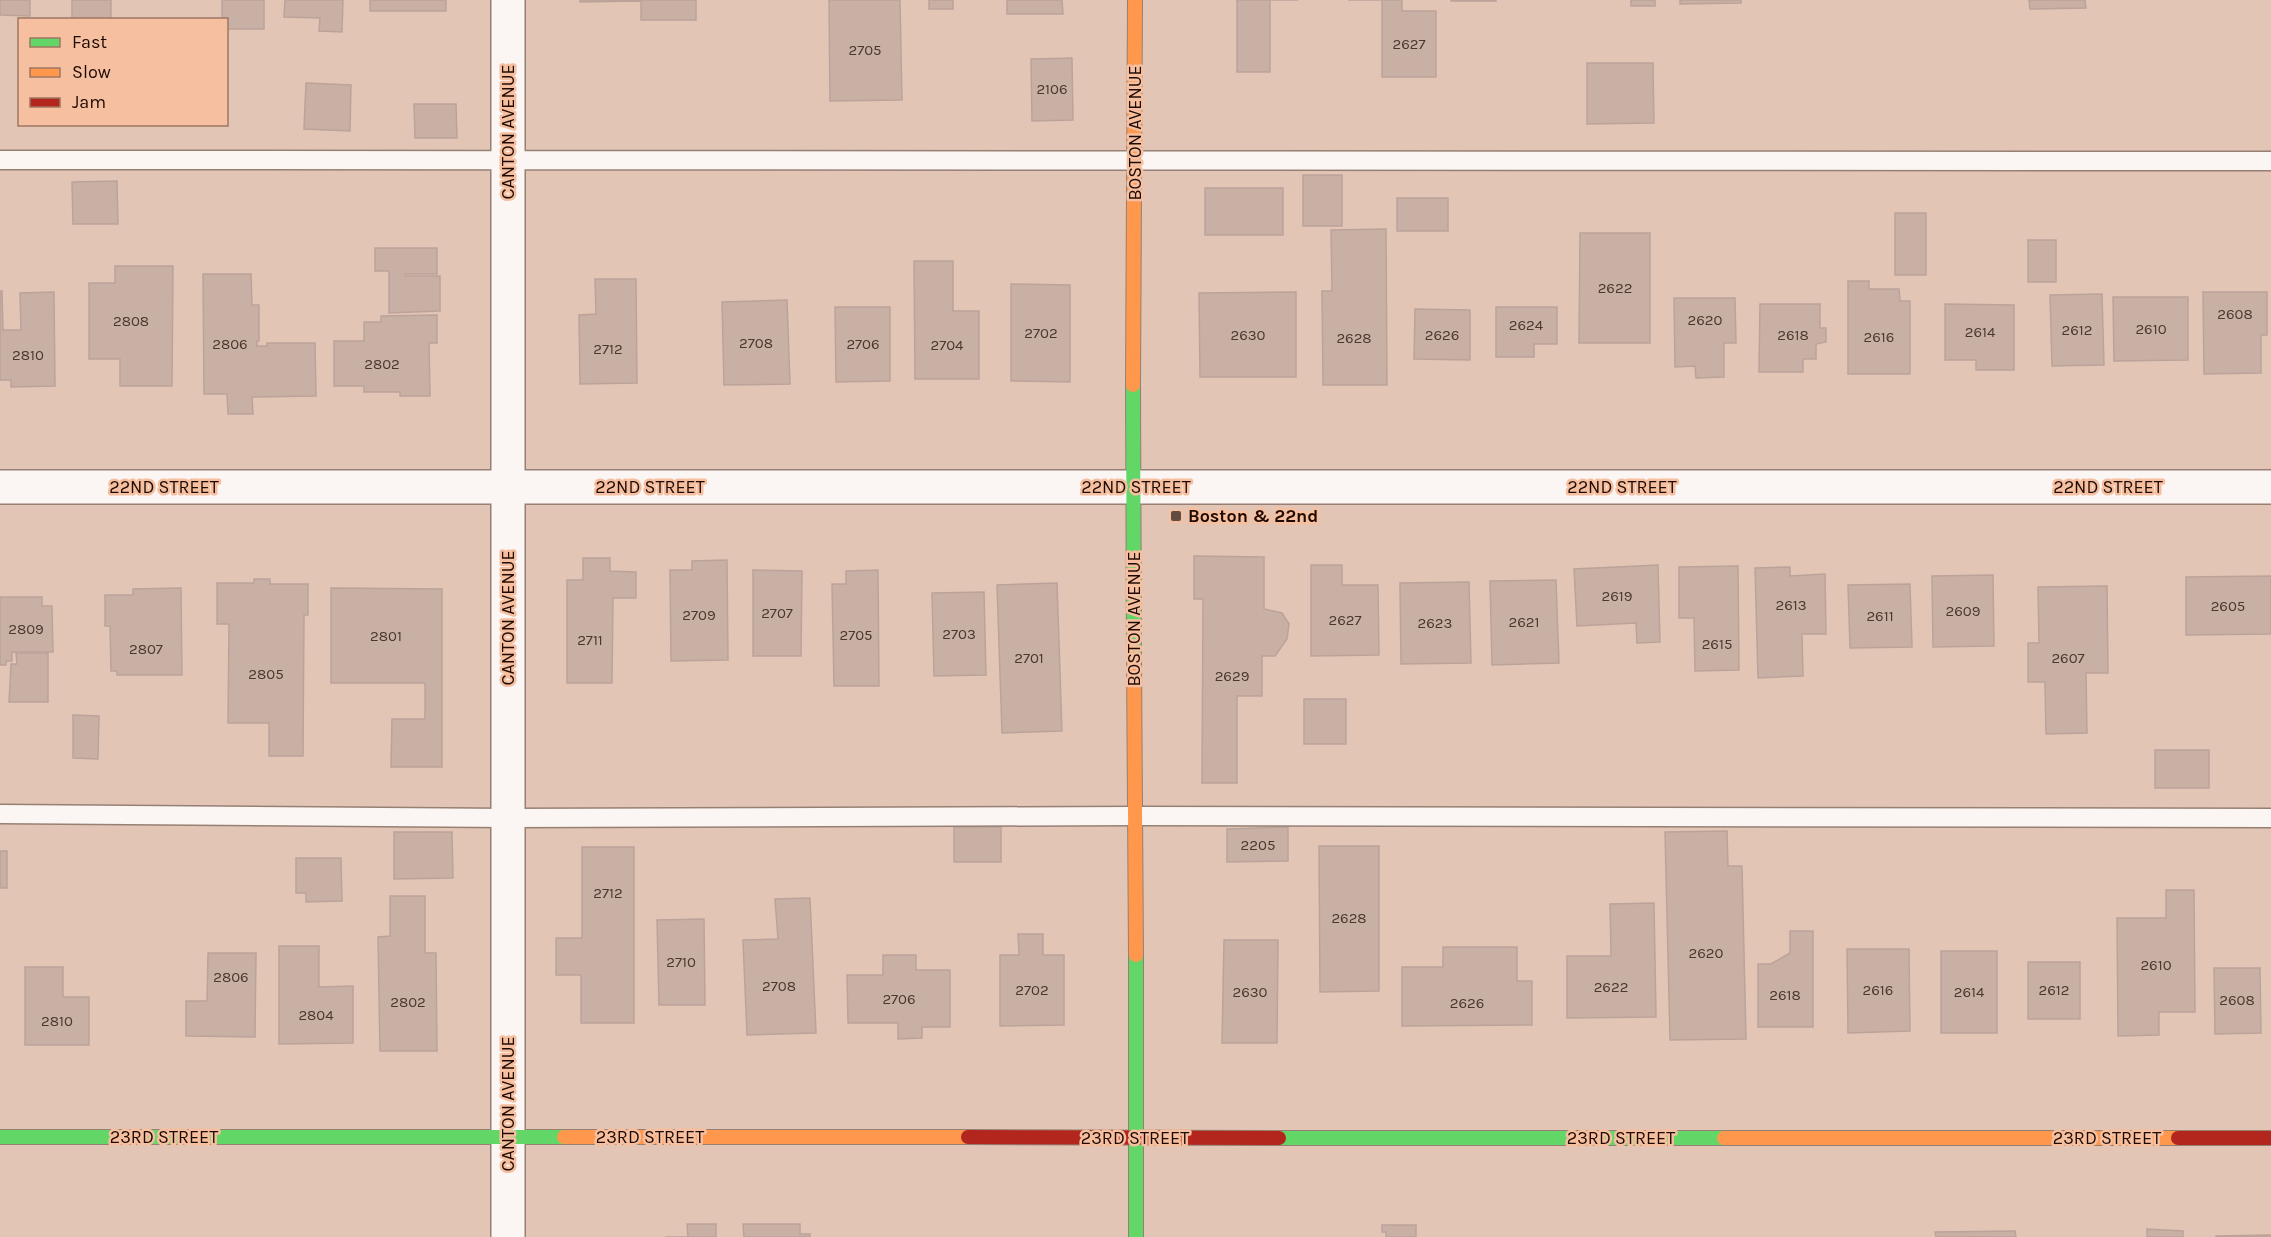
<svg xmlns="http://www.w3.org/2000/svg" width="2271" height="1237" font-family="Karla,sans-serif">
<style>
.building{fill:#c8b0a5;stroke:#bca39a;stroke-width:1.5}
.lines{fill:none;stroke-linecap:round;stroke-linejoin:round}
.lane-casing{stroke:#968073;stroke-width:21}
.street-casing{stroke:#968073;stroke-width:36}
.fast-casing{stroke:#968073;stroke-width:16}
.slow-casing{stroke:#968073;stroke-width:16}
.jam-casing{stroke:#968073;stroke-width:16}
.lane{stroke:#fbf6f4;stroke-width:18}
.street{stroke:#fbf6f4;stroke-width:33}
.fast{stroke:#63d668;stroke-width:14}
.slow{stroke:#ff974d;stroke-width:14}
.jam{stroke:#b3261e;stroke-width:14}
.poi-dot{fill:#624b40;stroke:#f6bfa0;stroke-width:2}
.labels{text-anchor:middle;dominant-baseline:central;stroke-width:5;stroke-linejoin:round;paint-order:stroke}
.number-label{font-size:15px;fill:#4c372e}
.street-label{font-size:18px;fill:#1d0a02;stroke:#f6bfa0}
.poi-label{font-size:18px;font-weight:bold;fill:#1d0a02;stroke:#f6bfa0;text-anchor:start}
</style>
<rect width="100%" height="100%" fill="#e2c5b4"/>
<g class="building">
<polygon points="0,0 30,0 30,16 0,15"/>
<rect x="72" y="0" width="39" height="19"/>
<polygon points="222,0 264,0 264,29 226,29 226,20 222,20"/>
<polygon points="285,0 343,0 342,32 319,31 320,18 284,17"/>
<rect x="370" y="0" width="76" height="11"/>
<polygon points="580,0 696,0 696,20 641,20 641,1 580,2"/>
<polygon points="829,0 900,0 902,100 830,101"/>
<rect x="929" y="0" width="24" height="9"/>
<polygon points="1007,0 1062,0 1063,14 1007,14"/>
<polygon points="1237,0 1298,0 1270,0 1270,72 1237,72"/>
<polygon points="1348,0 1402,0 1402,11 1436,11 1436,77 1382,77 1382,0"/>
<rect x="1451" y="0" width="45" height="1"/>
<rect x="1631" y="0" width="24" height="6"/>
<polygon points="1680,0 1741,0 1741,3 1680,4"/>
<polygon points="2029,0 2085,0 2086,8 2030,9"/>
<polygon points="1072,58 1073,120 1032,121 1031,59"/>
<polygon points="1587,63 1653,63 1654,123 1587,124"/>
<polygon points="306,83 351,85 350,131 304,129"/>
<polygon points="414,104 456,104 457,138 415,138"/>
<rect x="1303" y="175" width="39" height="51"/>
<polygon points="117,181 118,224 73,224 72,182"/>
<rect x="1205" y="188" width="78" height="47"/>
<rect x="1397" y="198" width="51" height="33"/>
<rect x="1895" y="213" width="31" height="62"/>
<polygon points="1386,229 1387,385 1323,385 1322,291 1332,291 1331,230"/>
<polygon points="1580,233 1650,233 1650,343 1579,343"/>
<rect x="2028" y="240" width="28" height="42"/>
<polygon points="375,248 437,248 437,274 405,274 405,276 440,276 440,311 389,313 389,271 375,271"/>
<polygon points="914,261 953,261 953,311 979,311 979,379 915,379"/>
<polygon points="115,266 173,266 172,386 120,386 120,359 89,359 89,283 115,283"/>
<polygon points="203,274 251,274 252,305 259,305 259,341 257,341 257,346 267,346 267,343 315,343 316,396 252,397 253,414 228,414 227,394 204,394"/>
<polygon points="595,279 636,279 637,383 580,384 579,315 596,314"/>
<polygon points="1848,281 1869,281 1869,289 1899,289 1900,301 1910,301 1910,374 1848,374"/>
<polygon points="1011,284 1070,285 1070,382 1011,381"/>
<polygon points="0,291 2,291 3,330 21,330 20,293 54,292 55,386 11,387 11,380 0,380"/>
<polygon points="1296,292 1296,377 1200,377 1199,293"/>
<polygon points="2203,292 2267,292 2267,335 2261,335 2261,373 2204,374"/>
<polygon points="2102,294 2104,365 2052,366 2050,295"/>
<polygon points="2113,297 2188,297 2188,360 2114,361"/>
<polygon points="1674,298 1735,298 1736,343 1724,343 1724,377 1696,378 1695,366 1675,367"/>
<polygon points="787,300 790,384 724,385 722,302"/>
<polygon points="1760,304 1820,304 1820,328 1826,328 1826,342 1816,344 1816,359 1803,359 1803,372 1759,372"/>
<polygon points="1945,304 2014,305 2014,370 1976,370 1976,360 1945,360"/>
<polygon points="835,307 890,307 890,381 836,382"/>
<polygon points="1496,307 1557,307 1557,344 1534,344 1534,357 1496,357"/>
<polygon points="1415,309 1470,310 1470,360 1414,359"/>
<polygon points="437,315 437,343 429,343 430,396 400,396 400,392 364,392 364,386 334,386 334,341 364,341 364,322 381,322 381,316"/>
<polygon points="1194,556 1264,557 1264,609 1282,613 1289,624 1287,639 1275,656 1262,656 1262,696 1237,696 1237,783 1202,783 1203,599 1194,599"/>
<polygon points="583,558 610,558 610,571 636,572 636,598 613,598 612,683 567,683 567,580 583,580"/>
<polygon points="727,560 728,660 671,661 670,570 692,570 692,561"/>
<polygon points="1311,565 1342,565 1342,585 1378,585 1379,655 1311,656"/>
<polygon points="1658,565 1660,642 1637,643 1636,623 1577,626 1574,569"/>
<polygon points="1738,566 1739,670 1695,671 1694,618 1679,618 1679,567"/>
<polygon points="1790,567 1790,576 1825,574 1826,634 1802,634 1803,676 1758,678 1755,568"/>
<polygon points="753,570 802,571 801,656 753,656"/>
<polygon points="878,570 879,686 834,686 832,584 846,584 846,571"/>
<polygon points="1993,575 1994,646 1933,647 1932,576"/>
<polygon points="2271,576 2271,634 2186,635 2186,577"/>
<polygon points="254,579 270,579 270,584 308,584 308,615 304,615 303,756 269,756 269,723 228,723 229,624 217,624 217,583 254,583"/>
<polygon points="1556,580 1559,663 1492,665 1490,581"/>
<polygon points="1469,582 1471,663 1401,664 1400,583"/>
<polygon points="1057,583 1062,731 1002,733 997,585"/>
<polygon points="1910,584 1912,647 1850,648 1848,585"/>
<polygon points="2107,586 2108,673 2086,673 2087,733 2046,734 2045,682 2028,682 2028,643 2039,643 2038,587"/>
<polygon points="181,588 182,675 117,675 117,671 111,671 110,626 105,626 105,595 133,595 133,589"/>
<polygon points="331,588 442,589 442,767 391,767 392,719 425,719 425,683 331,683"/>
<polygon points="984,592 986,675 934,676 932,593"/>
<polygon points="0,597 42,597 42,606 52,606 53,652 12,652 12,661 6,661 6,665 0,665"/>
<polygon points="16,653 48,653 48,702 9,702 11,664 17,664"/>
<rect x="1304" y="699" width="42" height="45"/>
<polygon points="73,715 99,716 98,759 73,758"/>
<rect x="2155" y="750" width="54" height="38"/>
<rect x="954" y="827" width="47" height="35"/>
<polygon points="1288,827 1288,861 1227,862 1227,829"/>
<polygon points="1727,831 1728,866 1742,866 1746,1039 1670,1040 1665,832"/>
<polygon points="394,832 452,832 453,878 394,879"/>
<polygon points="1319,846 1379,846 1379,991 1320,992"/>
<polygon points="582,847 634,847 634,1023 581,1023 581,975 556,975 556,938 582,938"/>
<rect x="0" y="851" width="7" height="37"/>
<polygon points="296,858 341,858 342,901 306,902 306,893 296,893"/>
<polygon points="2166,890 2194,890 2195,1012 2159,1012 2159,1035 2118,1036 2117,918 2166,918"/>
<polygon points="390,896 425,896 425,953 436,953 437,1051 380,1051 378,937 390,936"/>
<polygon points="810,898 816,1033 747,1035 743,940 778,939 775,899"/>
<polygon points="1654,903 1656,1017 1567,1018 1567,956 1611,956 1610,904"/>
<polygon points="704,919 705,1005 659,1005 657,920"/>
<polygon points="1790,931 1813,931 1813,1027 1758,1027 1758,964 1771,964 1790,953"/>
<polygon points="1018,934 1043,934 1043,955 1064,955 1064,1025 1000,1026 1000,955 1019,955"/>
<polygon points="1224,940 1278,940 1277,1043 1222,1043"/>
<polygon points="279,946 319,946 319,987 353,986 353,1043 279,1044"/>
<polygon points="1443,947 1517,947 1517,981 1532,981 1532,1025 1402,1026 1402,967 1443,967"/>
<polygon points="1847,949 1909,949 1910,1031 1848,1033"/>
<rect x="1941" y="951" width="56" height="82"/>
<polygon points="208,953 256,953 255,1037 186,1036 186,1001 207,1001"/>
<polygon points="883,955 916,955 916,970 950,970 950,1027 922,1027 922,1038 898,1039 898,1023 848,1023 847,975 883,975"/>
<rect x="2028" y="962" width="52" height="57"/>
<polygon points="25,967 63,967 63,997 89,997 89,1045 25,1045"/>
<polygon points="2214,968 2260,968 2261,1033 2215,1034"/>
<polygon points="687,1224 716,1224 716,1237 665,1237 688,1237"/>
<polygon points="743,1224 800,1224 800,1234 810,1234 810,1237 744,1237"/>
<polygon points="1382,1225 1416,1225 1416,1237 1386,1237 1386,1232 1382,1232"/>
<polygon points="2147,1229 2183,1231 2183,1237 2147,1237"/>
<polygon points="2015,1231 2016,1237 1936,1237 1935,1232"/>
<polygon points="2271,1235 2271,1237 2216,1237 2216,1236"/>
</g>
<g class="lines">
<g class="lane-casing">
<g id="lane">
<polyline points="0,160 2271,161"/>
<polyline points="0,814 508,818 1135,816 2271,818"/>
</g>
</g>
<g class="street-casing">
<g id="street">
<polyline points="508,0 508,1237"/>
<polyline points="0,487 2271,487"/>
</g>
</g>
<g class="fast-casing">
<g id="fast">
<polyline points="1133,385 1134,659"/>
<polyline points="1136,955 1136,1237"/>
<polyline points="0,1137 564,1137"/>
<polyline points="1279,1138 1724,1138"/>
</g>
</g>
<g class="slow-casing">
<g id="slow">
<polyline points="1133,385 1135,0"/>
<polyline points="1134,659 1136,955"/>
<polyline points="564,1137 968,1137"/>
<polyline points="1724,1138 2178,1138"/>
</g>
</g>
<g class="jam-casing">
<g id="jam">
<polyline points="968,1137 1279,1138"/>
<polyline points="2178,1138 2271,1138"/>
</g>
</g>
<use href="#lane" class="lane"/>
<use href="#street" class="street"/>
<use href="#fast" class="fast"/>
<use href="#slow" class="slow"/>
<use href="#jam" class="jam"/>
</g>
<rect class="poi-dot" x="1170" y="510" width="12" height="12" rx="3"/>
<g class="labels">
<g class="number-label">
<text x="1409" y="44">2627</text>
<text x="865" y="50">2705</text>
<text x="1052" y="89">2106</text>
<text x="1615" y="288">2622</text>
<text x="2235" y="314">2608</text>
<text x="1705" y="320">2620</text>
<text x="131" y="321">2808</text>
<text x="1526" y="325">2624</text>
<text x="2151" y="329">2610</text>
<text x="2077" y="330">2612</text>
<text x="1980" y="332">2614</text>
<text x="1041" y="333">2702</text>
<text x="1248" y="335">2630</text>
<text x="1442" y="335">2626</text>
<text x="1793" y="335">2618</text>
<text x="1879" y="337">2616</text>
<text x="1354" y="338">2628</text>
<text x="756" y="343">2708</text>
<text x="230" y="344">2806</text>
<text x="863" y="344">2706</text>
<text x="947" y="345">2704</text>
<text x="608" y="349">2712</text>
<text x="28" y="355">2810</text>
<text x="382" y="364">2802</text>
<text x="1617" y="596">2619</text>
<text x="1791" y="605">2613</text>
<text x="2228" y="606">2605</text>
<text x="1963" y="611">2609</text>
<text x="777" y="613">2707</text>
<text x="699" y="615">2709</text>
<text x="1880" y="616">2611</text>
<text x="1345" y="620">2627</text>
<text x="1524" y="622">2621</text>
<text x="1435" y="623">2623</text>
<text x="26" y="629">2809</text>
<text x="959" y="634">2703</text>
<text x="856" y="635">2705</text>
<text x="386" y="636">2801</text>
<text x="590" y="640">2711</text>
<text x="1717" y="644">2615</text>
<text x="146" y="649">2807</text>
<text x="1029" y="658">2701</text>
<text x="2068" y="658">2607</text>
<text x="266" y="674">2805</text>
<text x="1232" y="676">2629</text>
<text x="1258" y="845">2205</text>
<text x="608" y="893">2712</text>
<text x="1349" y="918">2628</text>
<text x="1706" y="953">2620</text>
<text x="681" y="962">2710</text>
<text x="2156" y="965">2610</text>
<text x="231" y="977">2806</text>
<text x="779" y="986">2708</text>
<text x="1611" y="987">2622</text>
<text x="1032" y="990">2702</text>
<text x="1878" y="990">2616</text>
<text x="2054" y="990">2612</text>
<text x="1250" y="992">2630</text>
<text x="1969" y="992">2614</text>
<text x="1785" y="995">2618</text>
<text x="899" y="999">2706</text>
<text x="2237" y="1000">2608</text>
<text x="408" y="1002">2802</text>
<text x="1467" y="1003">2626</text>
<text x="316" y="1015">2804</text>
<text x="57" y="1021">2810</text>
</g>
<g class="street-label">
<text transform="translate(508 132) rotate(-90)">CANTON AVENUE</text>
<text transform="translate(1135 133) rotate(-90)">BOSTON AVENUE</text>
<text x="164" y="487">22ND STREET</text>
<text x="650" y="487">22ND STREET</text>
<text x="1136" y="487">22ND STREET</text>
<text x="1622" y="487">22ND STREET</text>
<text x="2108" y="487">22ND STREET</text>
<text transform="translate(508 618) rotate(-90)">CANTON AVENUE</text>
<text transform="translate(1134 619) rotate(-90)">BOSTON AVENUE</text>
<text transform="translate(508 1104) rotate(-90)">CANTON AVENUE</text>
<text x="164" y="1137">23RD STREET</text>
<text x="650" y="1137">23RD STREET</text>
<text x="1135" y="1138">23RD STREET</text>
<text x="1621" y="1138">23RD STREET</text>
<text x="2107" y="1138">23RD STREET</text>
</g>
<g class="poi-label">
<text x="1188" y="516">Boston &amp; 22nd</text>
</g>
</g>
<rect x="18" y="18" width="210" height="108" fill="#f6bfa0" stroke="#9f7761" stroke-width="1.5"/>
<rect x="30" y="38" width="30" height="9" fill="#63d668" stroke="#9f7761" stroke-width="1.5"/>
<text x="72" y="48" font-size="18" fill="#1d0a02">Fast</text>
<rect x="30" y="68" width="30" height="9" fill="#ff974d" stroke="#9f7761" stroke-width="1.5"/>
<text x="72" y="78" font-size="18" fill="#1d0a02">Slow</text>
<rect x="30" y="98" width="30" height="9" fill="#b3261e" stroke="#9f7761" stroke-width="1.5"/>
<text x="72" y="108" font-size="18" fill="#1d0a02">Jam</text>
</svg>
